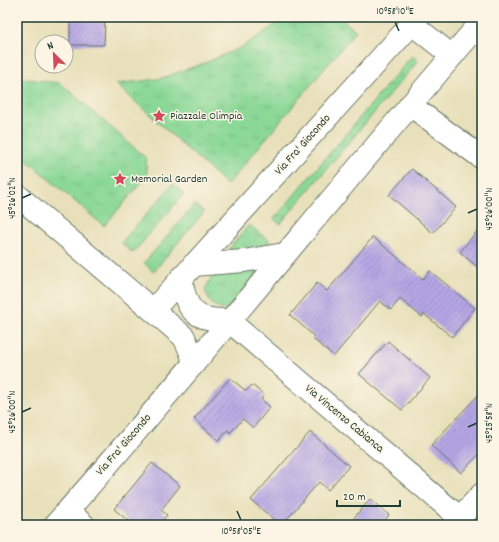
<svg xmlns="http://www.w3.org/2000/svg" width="499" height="542" font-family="Dekko,sans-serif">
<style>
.grass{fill:url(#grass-tufts);stroke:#558a66}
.building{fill:url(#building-hatch)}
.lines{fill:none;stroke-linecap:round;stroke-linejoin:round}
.minor-casing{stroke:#657663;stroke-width:24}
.minor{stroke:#fff;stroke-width:22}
.ticks{fill:none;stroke:#1f3d34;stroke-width:1.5}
.labels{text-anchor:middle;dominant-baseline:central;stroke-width:3;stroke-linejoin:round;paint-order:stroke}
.poi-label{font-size:12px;fill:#1f3d34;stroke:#fcf5e5;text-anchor:start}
.street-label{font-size:12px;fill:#1f3d34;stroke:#fcf5e5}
.neatline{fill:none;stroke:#1f3d34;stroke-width:1.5}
.ticks-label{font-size:10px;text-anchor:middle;fill:#1f3d34}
</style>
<defs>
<pattern id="grass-tufts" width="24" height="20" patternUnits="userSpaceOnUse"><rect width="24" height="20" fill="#8bd897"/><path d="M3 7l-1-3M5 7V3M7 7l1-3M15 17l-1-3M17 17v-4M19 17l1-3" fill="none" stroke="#78ba83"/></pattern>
<pattern id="building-hatch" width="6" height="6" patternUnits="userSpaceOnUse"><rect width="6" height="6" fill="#b5a6e5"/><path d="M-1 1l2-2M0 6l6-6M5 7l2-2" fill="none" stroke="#9388ba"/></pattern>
</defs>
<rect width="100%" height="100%" fill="#fcf5e5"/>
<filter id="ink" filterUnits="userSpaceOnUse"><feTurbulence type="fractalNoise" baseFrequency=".025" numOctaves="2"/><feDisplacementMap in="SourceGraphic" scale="8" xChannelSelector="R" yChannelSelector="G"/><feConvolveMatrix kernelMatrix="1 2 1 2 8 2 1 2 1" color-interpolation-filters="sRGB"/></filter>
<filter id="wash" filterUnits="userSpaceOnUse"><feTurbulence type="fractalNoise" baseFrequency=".012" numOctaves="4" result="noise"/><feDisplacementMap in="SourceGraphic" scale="16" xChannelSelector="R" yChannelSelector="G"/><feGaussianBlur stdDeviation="0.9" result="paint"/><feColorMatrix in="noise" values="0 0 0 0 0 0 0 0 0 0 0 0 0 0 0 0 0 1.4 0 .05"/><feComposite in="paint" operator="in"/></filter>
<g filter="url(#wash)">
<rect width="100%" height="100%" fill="#e8e0ba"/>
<g class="grass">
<polygon points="287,17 339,17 356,31 227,185 116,84 159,79 205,63 242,47"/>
<polygon points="412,56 418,61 280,224 274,219"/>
<polygon points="17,78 60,83 146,158 147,176 104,226 17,152"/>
<polygon points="173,184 184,194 133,253 121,243"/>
<polygon points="195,204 204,212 153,272 144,263"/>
<polygon points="249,225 270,241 253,250 226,252"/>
<path d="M260,268L226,311C213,307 209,302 205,290L211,278L219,274Z"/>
</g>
<g id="blocks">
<g class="building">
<polygon points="70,17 105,17 104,45 70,45"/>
<polygon points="412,169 456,207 433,233 389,195"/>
<polygon points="482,225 482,271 460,252"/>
<polygon points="373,237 423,279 430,271 475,308 452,337 424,314 422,317 400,299 391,310 380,301 334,356 313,339 315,337 290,315 317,283 327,291"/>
<polygon points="388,341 430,378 402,410 359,374"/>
<polygon points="230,378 246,391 252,385 264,395 261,399 270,407 253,428 243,419 230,433 228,430 219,441 194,419"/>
<polygon points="482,391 482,451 461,473 431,445"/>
<polygon points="310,432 349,466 328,490 319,482 282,525 280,525 251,500"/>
<polygon points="152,463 180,486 161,510 167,515 159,525 133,525 114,509"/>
<polygon points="370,499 389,515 381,525 348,525"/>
</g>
</g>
</g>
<g filter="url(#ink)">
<use href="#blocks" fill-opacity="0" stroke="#657663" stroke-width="1"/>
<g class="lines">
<g class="minor-casing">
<g id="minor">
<polyline points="412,24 452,56"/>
<polyline points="410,105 482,158"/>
<polyline points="17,195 184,337 192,355 193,365"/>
<polyline points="193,265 244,261 284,254"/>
<path d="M181,278C186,310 194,321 228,320L460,518"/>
<polyline points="153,310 418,17"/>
<polyline points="68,511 84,525"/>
<path d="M55,525C201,360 338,188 482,21"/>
<polyline points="453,525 482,494"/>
</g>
</g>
<use href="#minor" class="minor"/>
</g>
</g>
<path class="ticks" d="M395,22L399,31M22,198L31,194M468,213L477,209M22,412L31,408M468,427L477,423M237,511L241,520"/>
<defs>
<g id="sight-bare" transform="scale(1.08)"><path d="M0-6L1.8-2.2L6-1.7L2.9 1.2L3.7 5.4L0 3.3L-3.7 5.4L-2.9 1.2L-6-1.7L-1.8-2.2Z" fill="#d1495b" stroke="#fcf5e5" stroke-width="2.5" paint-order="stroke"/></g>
</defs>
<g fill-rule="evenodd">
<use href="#sight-bare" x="159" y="116"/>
<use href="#sight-bare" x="120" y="179"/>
</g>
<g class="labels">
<g class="poi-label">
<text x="170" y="116">Piazzale Olimpia</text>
<text x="131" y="179">Memorial Garden</text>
</g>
<g class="street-label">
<text transform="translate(303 145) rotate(-48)">Via Fra' Giocondo</text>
<text transform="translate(344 419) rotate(40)">Via Vincenzo Cabianca</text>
<text transform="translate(124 445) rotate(-49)">Via Fra' Giocondo</text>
</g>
</g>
<rect width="499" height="542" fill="none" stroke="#fcf5e5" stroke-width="44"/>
<g transform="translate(54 54) rotate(336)"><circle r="19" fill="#fcf5e5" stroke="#a4ab9e"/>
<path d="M0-3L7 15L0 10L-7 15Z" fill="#d1495b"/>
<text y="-6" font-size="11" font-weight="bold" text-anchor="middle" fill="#1f3d34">N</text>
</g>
<path d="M337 500v6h63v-6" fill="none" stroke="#1f3d34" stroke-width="2"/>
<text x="343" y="500" font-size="12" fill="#1f3d34" stroke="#fcf5e5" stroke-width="3" paint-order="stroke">20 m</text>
<rect x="22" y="22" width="455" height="498" class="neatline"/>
<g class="ticks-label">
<text x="395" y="14">10°58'10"E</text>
<text transform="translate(11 198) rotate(-90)" y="4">45°26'02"N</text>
<text transform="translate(488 209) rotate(-90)" y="4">45°26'00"N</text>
<text transform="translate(11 412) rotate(-90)" y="4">45°26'00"N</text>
<text transform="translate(488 423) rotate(-90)" y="4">45°25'58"N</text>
<text x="241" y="534">10°58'05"E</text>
</g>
</svg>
